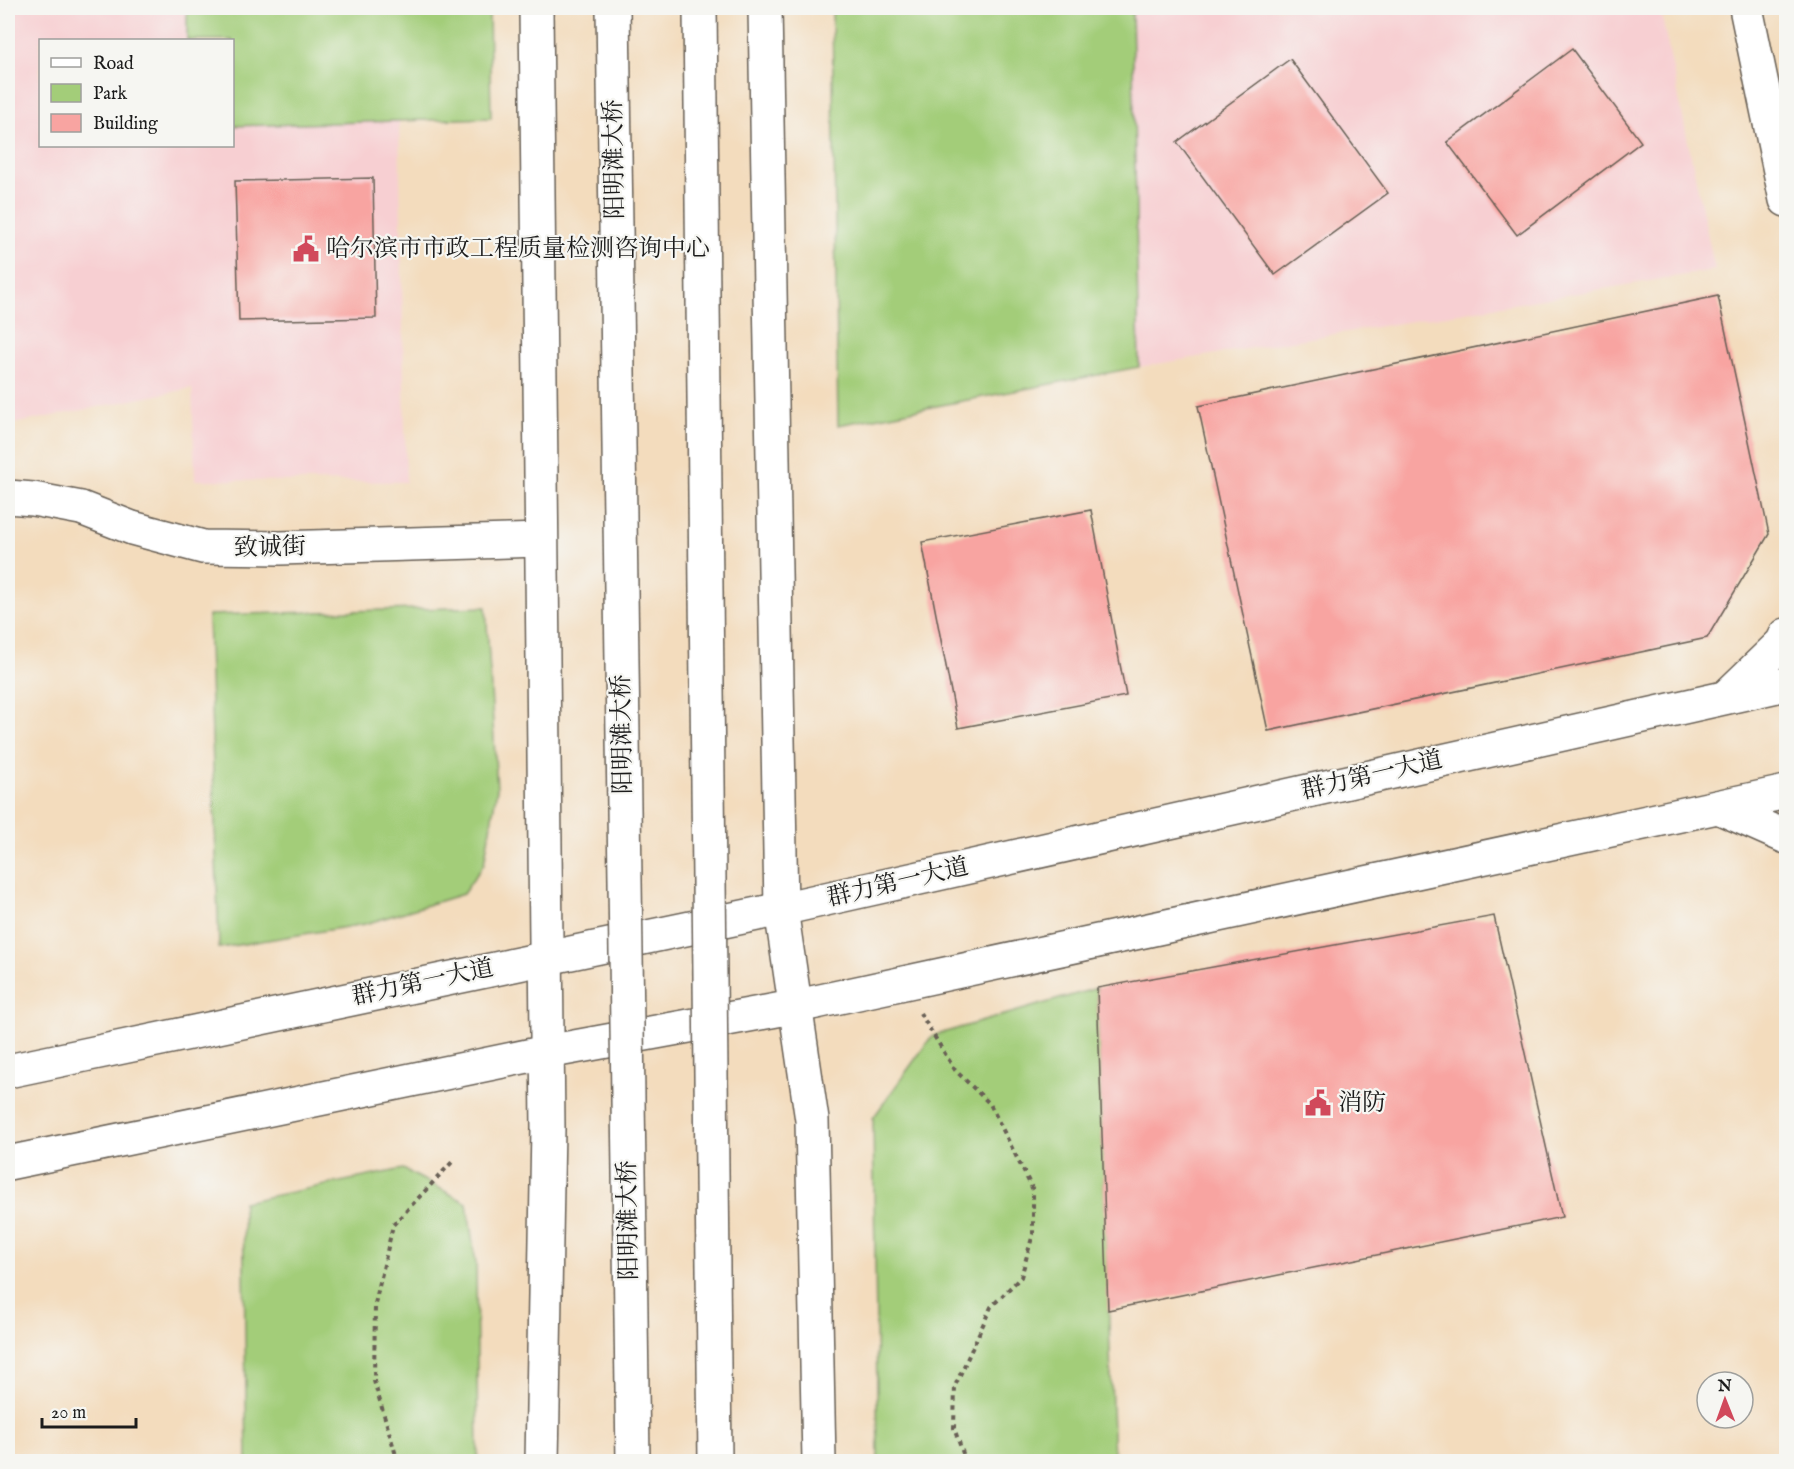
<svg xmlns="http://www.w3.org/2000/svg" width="1794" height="1469" font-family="'IM FELL English','Noto Serif SC',serif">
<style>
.built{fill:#f7cfd2}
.green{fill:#a3cd79;stroke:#60744a;stroke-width:1.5}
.building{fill:#f8a4a1}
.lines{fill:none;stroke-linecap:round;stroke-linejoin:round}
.tertiary-casing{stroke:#675f54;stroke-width:36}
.secondary-casing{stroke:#675f54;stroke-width:36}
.trunk-casing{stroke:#675f54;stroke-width:36}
.path{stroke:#675f54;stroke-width:4;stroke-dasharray:4.5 4.5;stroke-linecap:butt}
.tertiary{stroke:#fff;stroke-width:33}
.secondary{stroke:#fff;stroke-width:33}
.trunk{stroke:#fff;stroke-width:33}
.trunk-bridge-casing{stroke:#675f54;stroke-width:36;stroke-linecap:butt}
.trunk-bridge{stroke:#fff;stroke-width:33}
.labels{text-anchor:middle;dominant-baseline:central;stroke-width:4.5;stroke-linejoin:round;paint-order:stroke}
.street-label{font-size:24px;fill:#1c1c1c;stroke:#f6f6f2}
.poi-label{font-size:24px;fill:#1c1c1c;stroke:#f6f6f2;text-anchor:start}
</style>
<rect width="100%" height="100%" fill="#f6f6f2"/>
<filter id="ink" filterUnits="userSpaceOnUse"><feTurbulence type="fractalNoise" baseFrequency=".0167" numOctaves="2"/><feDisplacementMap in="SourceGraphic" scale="12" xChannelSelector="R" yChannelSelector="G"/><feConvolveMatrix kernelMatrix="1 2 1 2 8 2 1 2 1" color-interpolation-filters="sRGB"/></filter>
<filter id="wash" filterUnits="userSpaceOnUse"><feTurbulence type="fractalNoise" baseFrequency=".008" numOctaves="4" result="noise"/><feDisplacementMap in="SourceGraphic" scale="24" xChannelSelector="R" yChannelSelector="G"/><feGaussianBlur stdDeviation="1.35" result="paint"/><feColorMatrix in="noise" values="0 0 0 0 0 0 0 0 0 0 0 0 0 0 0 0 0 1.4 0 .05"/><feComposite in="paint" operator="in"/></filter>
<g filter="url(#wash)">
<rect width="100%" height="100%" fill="#f3dcbd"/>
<g class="built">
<polygon points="8,8 187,8 187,40 40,40 40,146 232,146 233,126 399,121 406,482 195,480 192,388 8,425"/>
<polygon points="1132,8 1660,8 1715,270 1139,367"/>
</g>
<g class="green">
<polygon points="187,8 489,8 491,118 233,126 232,40 187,40"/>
<polygon points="832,8 1132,8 1139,367 838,425"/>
<polygon points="486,607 497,789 484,864 463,894 365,924 219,948 208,615"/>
<polygon points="1097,988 1114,1461 878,1461 873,1118 932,1036"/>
<polygon points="403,1169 467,1203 476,1264 478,1461 247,1461 243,1202"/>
</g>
<g id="blocks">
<g class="building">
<polygon points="1572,49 1641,142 1517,235 1447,142"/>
<polygon points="1290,59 1388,193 1275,275 1177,142"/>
<polygon points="373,178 376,318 239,321 235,181"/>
<polygon points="1718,296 1769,534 1707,638 1268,731 1198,406"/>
<polygon points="1091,510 1126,696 958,728 922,542"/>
<polygon points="1494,916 1562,1217 1108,1310 1097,988"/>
</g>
</g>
</g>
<g filter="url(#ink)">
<use href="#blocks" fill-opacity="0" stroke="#675f54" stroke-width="1.5"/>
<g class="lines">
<g class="tertiary-casing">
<polyline id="tertiary" points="8,497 33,499 81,508 132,528 203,547 280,548 540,540"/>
</g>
<g class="secondary-casing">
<g id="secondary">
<polyline points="1746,8 1786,200"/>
<polyline points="1726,697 1782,643 1786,635"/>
<polyline points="1718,807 1786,837"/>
<polyline points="8,1071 781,909 1786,684"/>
<polyline points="8,1163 547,1052 793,1007 1786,792"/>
</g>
</g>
<g class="trunk-casing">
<g id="trunk">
<polyline points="536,8 548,1128 542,1462"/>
<polyline points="765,8 781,909 812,1120 819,1462"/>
</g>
</g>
<g class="path">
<polyline points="920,1013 955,1070 990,1104 1033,1190 1033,1234 1021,1277 991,1307 955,1386 954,1428 966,1462"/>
<polyline points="398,1462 374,1381 375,1304 393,1225 454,1160"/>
</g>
<use href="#tertiary" class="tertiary"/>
<use href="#secondary" class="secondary"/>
<use href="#trunk" class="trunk"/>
<g class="trunk-bridge-casing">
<g id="trunk-bridge">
<polyline points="613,8 633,1462"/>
<polyline points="700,8 715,1462"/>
</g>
</g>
<use href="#trunk-bridge" class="trunk-bridge"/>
</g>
</g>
<defs>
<g id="civic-bare" transform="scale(2.07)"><path d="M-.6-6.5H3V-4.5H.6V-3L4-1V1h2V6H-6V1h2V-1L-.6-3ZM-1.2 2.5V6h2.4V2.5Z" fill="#d1495b" stroke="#f6f6f2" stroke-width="2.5" paint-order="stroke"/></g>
</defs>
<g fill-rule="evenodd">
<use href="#civic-bare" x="306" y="249"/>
<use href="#civic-bare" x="1318" y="1103"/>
</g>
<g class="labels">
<g class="street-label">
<text transform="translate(615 159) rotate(-91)">阳明滩大桥</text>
<text transform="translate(270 548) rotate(-1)">致诚街</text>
<text transform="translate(623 734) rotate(-91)">阳明滩大桥</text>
<text transform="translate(1372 776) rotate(-13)">群力第一大道</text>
<text transform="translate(898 883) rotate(-13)">群力第一大道</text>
<text transform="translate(423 983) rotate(-12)">群力第一大道</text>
<text transform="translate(629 1220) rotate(-91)">阳明滩大桥</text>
</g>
<g class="poi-label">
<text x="326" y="249">哈尔滨市市政工程质量检测咨询中心</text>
<text x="1338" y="1103">消防</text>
</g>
</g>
<rect width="1794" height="1469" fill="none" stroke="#f6f6f2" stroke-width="30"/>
<rect x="39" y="39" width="195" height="108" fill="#f6f6f2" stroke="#9f9f9c" stroke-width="1.5"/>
<rect x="51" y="58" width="30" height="9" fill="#ffffff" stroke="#9f9f9c" stroke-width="1.5"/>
<text x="93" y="69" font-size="18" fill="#1c1c1c">Road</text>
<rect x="51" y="84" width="30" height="18" fill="#a3cd79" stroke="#9f9f9c" stroke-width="1.5"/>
<text x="93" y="99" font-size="18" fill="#1c1c1c">Park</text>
<rect x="51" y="114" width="30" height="18" fill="#f8a4a1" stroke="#9f9f9c" stroke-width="1.5"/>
<text x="93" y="129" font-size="18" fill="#1c1c1c">Building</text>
<g transform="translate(1725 1400) rotate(359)"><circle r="28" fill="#f6f6f2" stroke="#9f9f9c" stroke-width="1.5"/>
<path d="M0-4.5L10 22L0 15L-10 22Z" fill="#d1495b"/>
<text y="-9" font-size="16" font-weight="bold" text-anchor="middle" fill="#1c1c1c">N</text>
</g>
<path d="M42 1418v9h94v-9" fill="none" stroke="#1c1c1c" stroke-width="3"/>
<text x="51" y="1418" font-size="18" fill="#1c1c1c" stroke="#f6f6f2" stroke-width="4.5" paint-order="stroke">20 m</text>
</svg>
